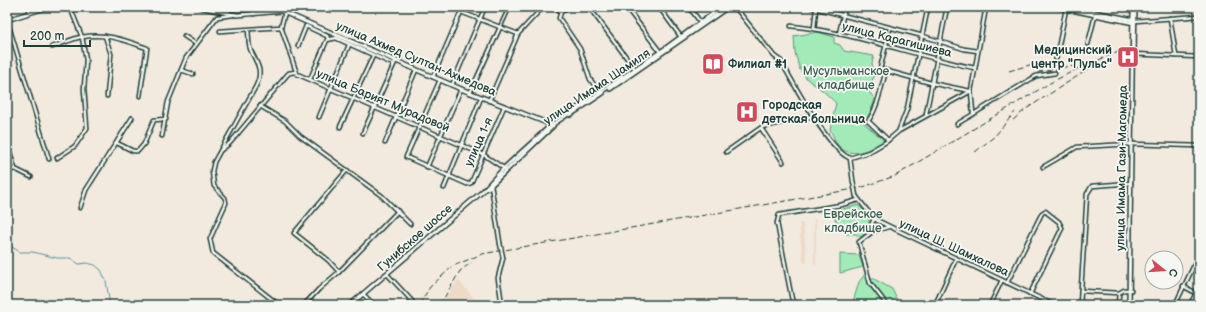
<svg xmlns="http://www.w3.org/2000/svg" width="1206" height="312" font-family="'Balsamiq Sans',sans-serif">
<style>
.built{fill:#eddbc8}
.green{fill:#a2ebb9;stroke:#609476}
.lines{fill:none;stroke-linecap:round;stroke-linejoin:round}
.stream{stroke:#59929b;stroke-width:1}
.minor-casing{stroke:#1f3d34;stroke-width:5.5}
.major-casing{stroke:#1f3d34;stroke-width:6}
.minor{stroke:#f6f6f2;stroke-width:2.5}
.major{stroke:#f6f6f2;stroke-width:3}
.rail{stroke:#1f3d34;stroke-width:1;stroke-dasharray:6 3;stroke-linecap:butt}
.minor-bridge-casing{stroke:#1f3d34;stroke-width:5.5;stroke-linecap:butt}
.minor-bridge{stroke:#f6f6f2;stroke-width:2.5}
.labels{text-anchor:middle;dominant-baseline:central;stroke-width:3.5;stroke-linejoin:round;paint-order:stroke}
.street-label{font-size:12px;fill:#1f3d34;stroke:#f6f6f2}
.poi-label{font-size:12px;font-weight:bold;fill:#1f3d34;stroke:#f6f6f2;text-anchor:start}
.park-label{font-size:12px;fill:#39604f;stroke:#f6f6f2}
</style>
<rect width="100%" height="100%" fill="#f2eadf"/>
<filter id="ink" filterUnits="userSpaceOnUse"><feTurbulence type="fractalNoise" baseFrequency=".025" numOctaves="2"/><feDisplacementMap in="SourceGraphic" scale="8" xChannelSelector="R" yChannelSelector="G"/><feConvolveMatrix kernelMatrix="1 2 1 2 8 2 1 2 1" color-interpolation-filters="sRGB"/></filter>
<g filter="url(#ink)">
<g class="built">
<rect x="814" y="219" width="2" height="46"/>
<polygon points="799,223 803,223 807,263 803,262"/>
<polygon points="458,280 474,298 478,300 480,305 443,305 444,300"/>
</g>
<g class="green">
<path d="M818,32L834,37V43L840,45L844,51L874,56L872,63L873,69L876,72L868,90L875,100L865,124L884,140C875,148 854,158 842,149C836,146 834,136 830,130L836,103L822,90L808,80L800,70L795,53L794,36Z"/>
<polygon points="858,205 868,214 870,228 861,237 855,234 846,234 835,219 835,214 843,209"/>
<polygon points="840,254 859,255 863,267 840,273"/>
<polygon points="865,274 892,289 899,304 901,305 852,305 859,282"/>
</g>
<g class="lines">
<polyline class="stream" points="7,240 12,247 20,252 33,252 57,258 70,258 79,264 87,263 95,265 101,270 106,281 110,305"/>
<g class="minor-casing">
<g id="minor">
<polyline points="29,7 30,12"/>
<polyline points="228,7 228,13"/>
<polyline points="253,7 254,14"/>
<polyline points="505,7 508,10"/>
<polyline points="556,7 561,12"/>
<polyline points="589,7 635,69"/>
<polyline points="626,7 661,53"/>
<polyline points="659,7 681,37"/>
<polyline points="689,7 701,23"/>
<path d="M735,7L774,56L781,61C792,81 830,152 850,158"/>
<polyline points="811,7 923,36 964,49 978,51"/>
<polyline points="920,7 928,9"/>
<polyline points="461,12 518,34"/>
<polyline points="561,12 559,18 580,49 590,79 600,93"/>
<polyline points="561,12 568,7"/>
<polyline points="1170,18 1176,56"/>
<polyline points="7,20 49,159"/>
<polyline points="1135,21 1199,16"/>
<polyline points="306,26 327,36 328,39"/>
<path d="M791,26C853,32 914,56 975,68"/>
<polyline points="281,27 297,74 484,155 505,169"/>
<polyline points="814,28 816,9"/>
<polyline points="890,28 880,69 931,83 970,91"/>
<path d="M248,30C249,36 248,45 251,51C258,65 263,71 256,86L214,162L212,171L214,186L225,198L226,203L210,239L213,253L279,305"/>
<polyline points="220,31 281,27 285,12"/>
<polyline points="839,34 845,7"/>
<polyline points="105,36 111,54 107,96"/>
<polyline points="184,36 196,44"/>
<polyline points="336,38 393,64"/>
<polyline points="1088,44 1095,16"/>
<polyline points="298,46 306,26"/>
<path d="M52,47C62,44 73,38 82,37C108,33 124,40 147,48L140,96"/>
<polyline points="1132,54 1199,57"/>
<polyline points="1056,59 1066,9"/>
<polyline points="181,70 193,74"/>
<path d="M886,71C881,87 878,108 868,121L888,140"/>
<polyline points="433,77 463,7"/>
<polyline points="310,79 327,40 336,38"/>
<polyline points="440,80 406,157 467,184 471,183 504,107"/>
<polyline points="452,85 485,7"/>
<polyline points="470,93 508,10 514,7"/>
<polyline points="489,101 518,34 543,7"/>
<polyline points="260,106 285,121 300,136 382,196 410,224"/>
<polyline points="973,113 971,91 986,7"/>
<polyline points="926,114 947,7"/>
<polyline points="319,117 349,45"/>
<polyline points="957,124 1036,76 1055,73"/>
<polyline points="340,127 373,56"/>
<polyline points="761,128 783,162"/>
<polyline points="899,130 907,109 928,7"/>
<polyline points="363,133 396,60"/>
<polyline points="162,136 168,102 186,58 217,17 233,15"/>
<polyline points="7,143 15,169"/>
<polyline points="117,143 133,151 138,151 144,144 154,120 166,119"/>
<polyline points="385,143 416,70"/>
<polyline points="221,150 230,143 287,75 289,73 295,72"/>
<polyline points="726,152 762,127 813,116"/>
<polyline points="57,158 75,146 87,128 84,89 86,60 82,37 70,7"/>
<polyline points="850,158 869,152 886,142 899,131 971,91"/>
<polyline points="850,158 853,181"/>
<polyline points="427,167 461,89"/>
<polyline points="1043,167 1077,147 1131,144 1199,146"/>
<polyline points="7,171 15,169 31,177"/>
<polyline points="491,185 500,243"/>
<polyline points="444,188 481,98"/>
<polyline points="856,196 874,219 1054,305"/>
<polyline points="80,208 86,190 132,118"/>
<polyline points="872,232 872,223 874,219"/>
<polyline points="339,272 328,260 294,233 347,170"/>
<polyline points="387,274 412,301"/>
<polyline points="1007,283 1042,213 1045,211 1059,222 1062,228 1030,294"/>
<polyline points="1183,286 1196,293"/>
<polyline points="1081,291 1119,293"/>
<polyline points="363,294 374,305"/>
<polyline points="304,305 319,289 339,272 398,211"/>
<polyline points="502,305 498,278 503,258"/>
<polyline points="793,305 777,223 779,215 841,205 858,200"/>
<polyline points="887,305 870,283 859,242 872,232 888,227"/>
<polyline points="935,305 956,259"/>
<polyline points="990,305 1002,280"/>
<polyline points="1080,305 1087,194 1092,186 1131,183"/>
<polyline points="1118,305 1119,293 1124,290 1131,290"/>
<polyline points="1175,305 1199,255"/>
<polyline points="1190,305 1199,287"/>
</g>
</g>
<g class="major-casing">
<g id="major">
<polyline points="200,7 237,15 281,11 461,89 547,123 549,127"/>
<polyline points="1057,7 1134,23"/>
<polyline points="1069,7 1134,20"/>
<polyline points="7,20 48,7"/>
<polyline points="1134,51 1135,7"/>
<polyline points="610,89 728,7"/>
<polyline points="570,115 603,93"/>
<polyline points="488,188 553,126"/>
<polyline points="350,305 483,191 504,168 549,127 666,48 722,7"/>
<polyline points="1129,305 1133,7"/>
</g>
</g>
<use href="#minor" class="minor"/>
<use href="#major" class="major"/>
<g class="rail">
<polyline points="1009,71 1033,64 1064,67 1079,66"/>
<polyline points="1037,72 1060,69"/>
<polyline points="1013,120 1026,109 1095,65"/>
<polyline points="975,152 995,136 1015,112"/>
<polyline points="419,305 430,287 453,266 482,254 860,188 895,176 1050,83 1079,68 1121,51"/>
<polyline points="440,305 460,271 472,262"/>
</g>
<g class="minor-bridge-casing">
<g id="minor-bridge">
<polyline points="853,181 856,196"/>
<polyline points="500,243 503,258"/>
</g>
</g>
<use href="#minor-bridge" class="minor-bridge"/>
</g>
</g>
<defs>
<g id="hospital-square" transform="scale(1.15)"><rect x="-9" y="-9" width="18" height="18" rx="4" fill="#d1495b" stroke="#f6f6f2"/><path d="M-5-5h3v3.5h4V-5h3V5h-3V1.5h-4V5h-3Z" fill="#fff"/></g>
<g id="library-square" transform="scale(1.15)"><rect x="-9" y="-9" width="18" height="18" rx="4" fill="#d1495b" stroke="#f6f6f2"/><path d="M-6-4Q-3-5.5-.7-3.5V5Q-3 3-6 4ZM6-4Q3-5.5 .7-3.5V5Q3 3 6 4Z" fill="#fff"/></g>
</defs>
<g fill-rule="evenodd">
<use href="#hospital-square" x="1128" y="57"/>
<use href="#library-square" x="713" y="64"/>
<use href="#hospital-square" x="747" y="112"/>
</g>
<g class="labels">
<g class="street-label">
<text transform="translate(897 40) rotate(14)">улица Карагишиева</text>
<text transform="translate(416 59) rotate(23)">улица Ахмед Султан-Ахмедова</text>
<text transform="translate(597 87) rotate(-34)">улица Имама Шамиля</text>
<text transform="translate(383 101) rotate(23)">улица Барият Мурадовой</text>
<text transform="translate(479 142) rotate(-66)">улица 1-я</text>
<text transform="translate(1122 168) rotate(-89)">улица Имама Гази-Магомеда</text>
<text transform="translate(415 238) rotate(-41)">Гунибское шоссе</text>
<text transform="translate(954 248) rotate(25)">улица Ш. Шамхалова</text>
</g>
<g class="poi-label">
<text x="1112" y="50" text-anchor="end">Медицинский<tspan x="1112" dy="14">центр "Пульс"</tspan></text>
<text x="728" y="64">Филиал #1</text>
<text x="762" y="105">Городская<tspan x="762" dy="14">детская больница</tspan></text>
</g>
<g class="park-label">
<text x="846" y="71">Мусульманское<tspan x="846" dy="14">кладбище</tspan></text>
<text x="853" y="214">Еврейское<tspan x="853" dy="14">кладбище</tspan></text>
</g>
</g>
<rect width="1206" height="312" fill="none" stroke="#f6f6f2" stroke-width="24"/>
<rect x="12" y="12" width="1182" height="288" fill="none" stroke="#1f3d34" stroke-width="1.5" filter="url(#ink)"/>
<g transform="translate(1164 270) rotate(107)"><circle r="19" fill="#f6f6f2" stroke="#a0aca6"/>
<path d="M0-3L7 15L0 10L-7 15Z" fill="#d1495b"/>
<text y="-6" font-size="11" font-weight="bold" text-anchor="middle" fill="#1f3d34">С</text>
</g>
<path d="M24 40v6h66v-6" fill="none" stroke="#1f3d34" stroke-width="2"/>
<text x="30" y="40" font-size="12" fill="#1f3d34" stroke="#f6f6f2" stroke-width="3" paint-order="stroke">200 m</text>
</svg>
